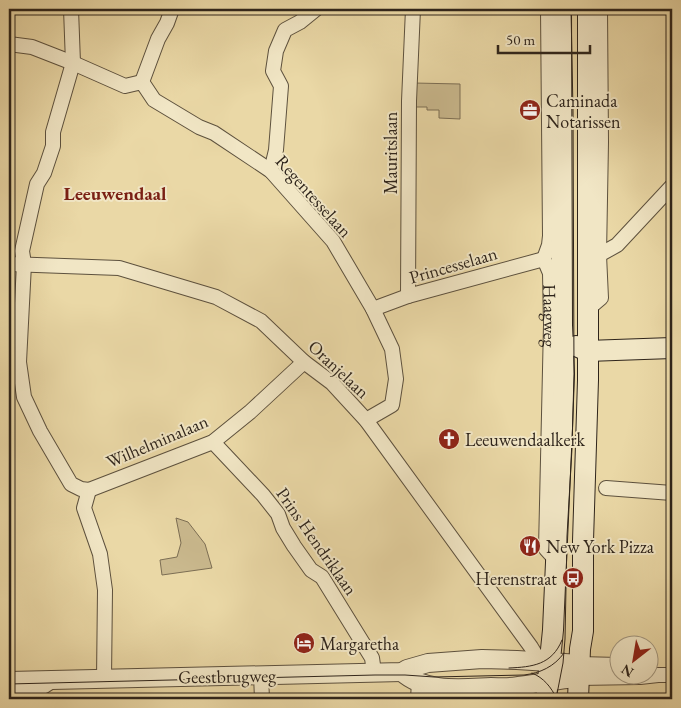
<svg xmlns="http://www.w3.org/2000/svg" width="681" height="708" font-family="'EB Garamond',serif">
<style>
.green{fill:#cab98e;stroke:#7c6e54}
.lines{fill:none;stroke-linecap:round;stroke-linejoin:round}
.minor-casing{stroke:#5d513e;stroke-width:16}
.tertiary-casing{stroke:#5d513e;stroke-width:20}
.secondary-casing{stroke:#2e241b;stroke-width:22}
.minor{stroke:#f1e6c5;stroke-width:14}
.tertiary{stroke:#f1e6c5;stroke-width:18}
.secondary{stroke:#f1e6c5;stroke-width:20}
.tram{stroke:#2e241b;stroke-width:1}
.labels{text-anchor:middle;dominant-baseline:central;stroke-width:4;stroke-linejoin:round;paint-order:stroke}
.poi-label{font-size:18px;fill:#2e241b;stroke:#f1e6c5;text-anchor:start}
.street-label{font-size:18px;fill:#2e241b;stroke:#f1e6c5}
.neighbourhood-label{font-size:19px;font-weight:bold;fill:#7a1f14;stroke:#f1e6c5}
</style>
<rect width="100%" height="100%" fill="#ead8a6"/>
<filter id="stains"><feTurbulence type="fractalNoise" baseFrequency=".004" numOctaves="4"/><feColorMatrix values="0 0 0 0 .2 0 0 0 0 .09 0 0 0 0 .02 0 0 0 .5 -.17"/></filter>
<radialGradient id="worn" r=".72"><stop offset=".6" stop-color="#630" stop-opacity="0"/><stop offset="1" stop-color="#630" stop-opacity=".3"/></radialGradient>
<g class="green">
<polygon points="414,83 460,84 460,119 439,118 439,110 427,110 427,107 414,107"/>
<polygon points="176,518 188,522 205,544 212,568 162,575 160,560 177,557 181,543"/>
</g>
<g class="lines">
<g class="minor-casing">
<g id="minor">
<polyline points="71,9 73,63 53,132 53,146 44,173 37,184 22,251 24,264 19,362 24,397 40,431 71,484 81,489 89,490 84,508 100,554 105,590 104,679"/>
<path id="s1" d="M548,9L550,236L549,245L544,259L550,273L551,325L546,549L556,560"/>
<polyline points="9,44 32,47 73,63 125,86 142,82 154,100 199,127 214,133 271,171 333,241 373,309 392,349 396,379 392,405 366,420"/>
<polyline points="142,82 158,39 167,23 172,9"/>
<polyline points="271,171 276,150 281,86 273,71 276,51 285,30 300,22 316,9"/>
<polyline points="599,255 617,245 672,186"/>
<polyline points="9,264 119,268 216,297 261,321 304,362 332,383 366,420 531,647 540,662"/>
<polyline points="408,296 409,101 413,9"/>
<polyline points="373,309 408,296 544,259"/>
<polyline points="588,309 601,298 599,255 601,142 600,9"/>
<polyline points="213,442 263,495 278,514 283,528 294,546 311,570 322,577 372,658 374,672"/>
<polyline points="606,488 672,493"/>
<polyline points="89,490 213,442 250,412 304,362"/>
<polyline points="580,664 618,665"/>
<polyline points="261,675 262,699"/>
<polyline points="579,678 640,677 658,675 672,675"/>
<path d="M9,693C24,692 41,692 52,680"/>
<polyline points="418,699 419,682"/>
</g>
</g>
<g class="tertiary-casing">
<g id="tertiary">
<path d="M402,672C425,693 463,688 491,687C500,687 509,688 518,686C538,684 558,679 579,678"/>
<polyline points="9,681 402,672 407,669 428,663 482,659 517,660 580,664"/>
</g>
</g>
<g class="secondary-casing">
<g id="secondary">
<polyline points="576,346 587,351 672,348"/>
<polyline points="546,699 553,630 562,428 564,374 562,325 561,9"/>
<polyline points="578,699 580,649 583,631 583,541 588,380 588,9"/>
</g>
</g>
<use href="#minor" class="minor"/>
<use href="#tertiary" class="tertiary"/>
<use href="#secondary" class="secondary"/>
<g class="tram">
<path d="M509,668C532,667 552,665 562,640"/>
<path d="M532,673C544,678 551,687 557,699"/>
<path d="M9,684L375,675H405L434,677L524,675C540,673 554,667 564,653"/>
<polyline points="556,699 563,663 565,639 567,536 572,448 574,374 573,111 571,9"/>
</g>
</g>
<defs>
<g id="office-disc" transform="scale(1.125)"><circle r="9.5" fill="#8f2418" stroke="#f1e6c5"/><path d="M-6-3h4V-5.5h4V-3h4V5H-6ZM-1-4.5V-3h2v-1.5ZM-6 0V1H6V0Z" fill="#fff"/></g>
<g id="church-disc" transform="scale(1.125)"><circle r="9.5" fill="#8f2418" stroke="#f1e6c5"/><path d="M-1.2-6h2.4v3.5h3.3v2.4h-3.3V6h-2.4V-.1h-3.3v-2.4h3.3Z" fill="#fff"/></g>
<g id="restaurant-disc" transform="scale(1.125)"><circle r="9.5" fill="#8f2418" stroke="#f1e6c5"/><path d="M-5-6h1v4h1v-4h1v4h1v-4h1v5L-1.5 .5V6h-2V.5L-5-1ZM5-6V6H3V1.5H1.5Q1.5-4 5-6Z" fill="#fff"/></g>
<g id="bus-disc" transform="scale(1.125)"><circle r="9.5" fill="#8f2418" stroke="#f1e6c5"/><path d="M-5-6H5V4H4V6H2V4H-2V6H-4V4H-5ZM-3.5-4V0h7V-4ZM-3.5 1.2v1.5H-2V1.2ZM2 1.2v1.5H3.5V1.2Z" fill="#fff"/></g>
<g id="hotel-disc" transform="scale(1.125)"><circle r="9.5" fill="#8f2418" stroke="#f1e6c5"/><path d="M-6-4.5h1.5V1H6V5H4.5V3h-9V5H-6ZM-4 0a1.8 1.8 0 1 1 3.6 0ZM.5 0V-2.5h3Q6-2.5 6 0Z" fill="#fff"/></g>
</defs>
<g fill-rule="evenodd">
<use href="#office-disc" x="530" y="110"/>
<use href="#church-disc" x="449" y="439"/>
<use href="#restaurant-disc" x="530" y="546"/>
<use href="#bus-disc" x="573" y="578"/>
<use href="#hotel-disc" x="304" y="643"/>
</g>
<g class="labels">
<g class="poi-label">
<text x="546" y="100">Caminada<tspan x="546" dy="21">Notarissen</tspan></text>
<text x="465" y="439">Leeuwendaalkerk</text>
<text x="546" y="546">New York Pizza</text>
<text x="557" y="578" text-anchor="end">Herenstraat</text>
<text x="320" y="643">Margaretha</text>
</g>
<g class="street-label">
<text transform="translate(390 153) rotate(-90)">Mauritslaan</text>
<text transform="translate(314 196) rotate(48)">Regentesselaan</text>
<text transform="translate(453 265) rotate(-16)">Princesselaan</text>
<text stroke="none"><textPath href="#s1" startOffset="309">Haagweg</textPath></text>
<text transform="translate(339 369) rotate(43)">Oranjelaan</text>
<text transform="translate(157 441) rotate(-23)">Wilhelminalaan</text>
<text transform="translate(317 541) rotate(55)">Prins Hendriklaan</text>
<text transform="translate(227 676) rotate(-1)">Geestbrugweg</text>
</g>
<g class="neighbourhood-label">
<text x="115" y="193">Leeuwendaal</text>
</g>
</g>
<rect width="681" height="708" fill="none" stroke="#ead8a6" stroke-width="30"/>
<rect x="10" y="10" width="661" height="688" fill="none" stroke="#2e241b" stroke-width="2.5"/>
<rect x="15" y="15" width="651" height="678" fill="none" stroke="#2e241b"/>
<g transform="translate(634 660) rotate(211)"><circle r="24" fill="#f1e6c5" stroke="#a39881"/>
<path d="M0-4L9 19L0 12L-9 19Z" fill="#8f2418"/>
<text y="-8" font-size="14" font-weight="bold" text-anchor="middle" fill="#2e241b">N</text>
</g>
<path d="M498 45v8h92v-8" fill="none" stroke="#2e241b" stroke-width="2.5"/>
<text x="506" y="45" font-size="15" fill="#2e241b" stroke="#f1e6c5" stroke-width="4" paint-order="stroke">50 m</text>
<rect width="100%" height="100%" filter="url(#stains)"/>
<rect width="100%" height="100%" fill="url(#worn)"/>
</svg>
